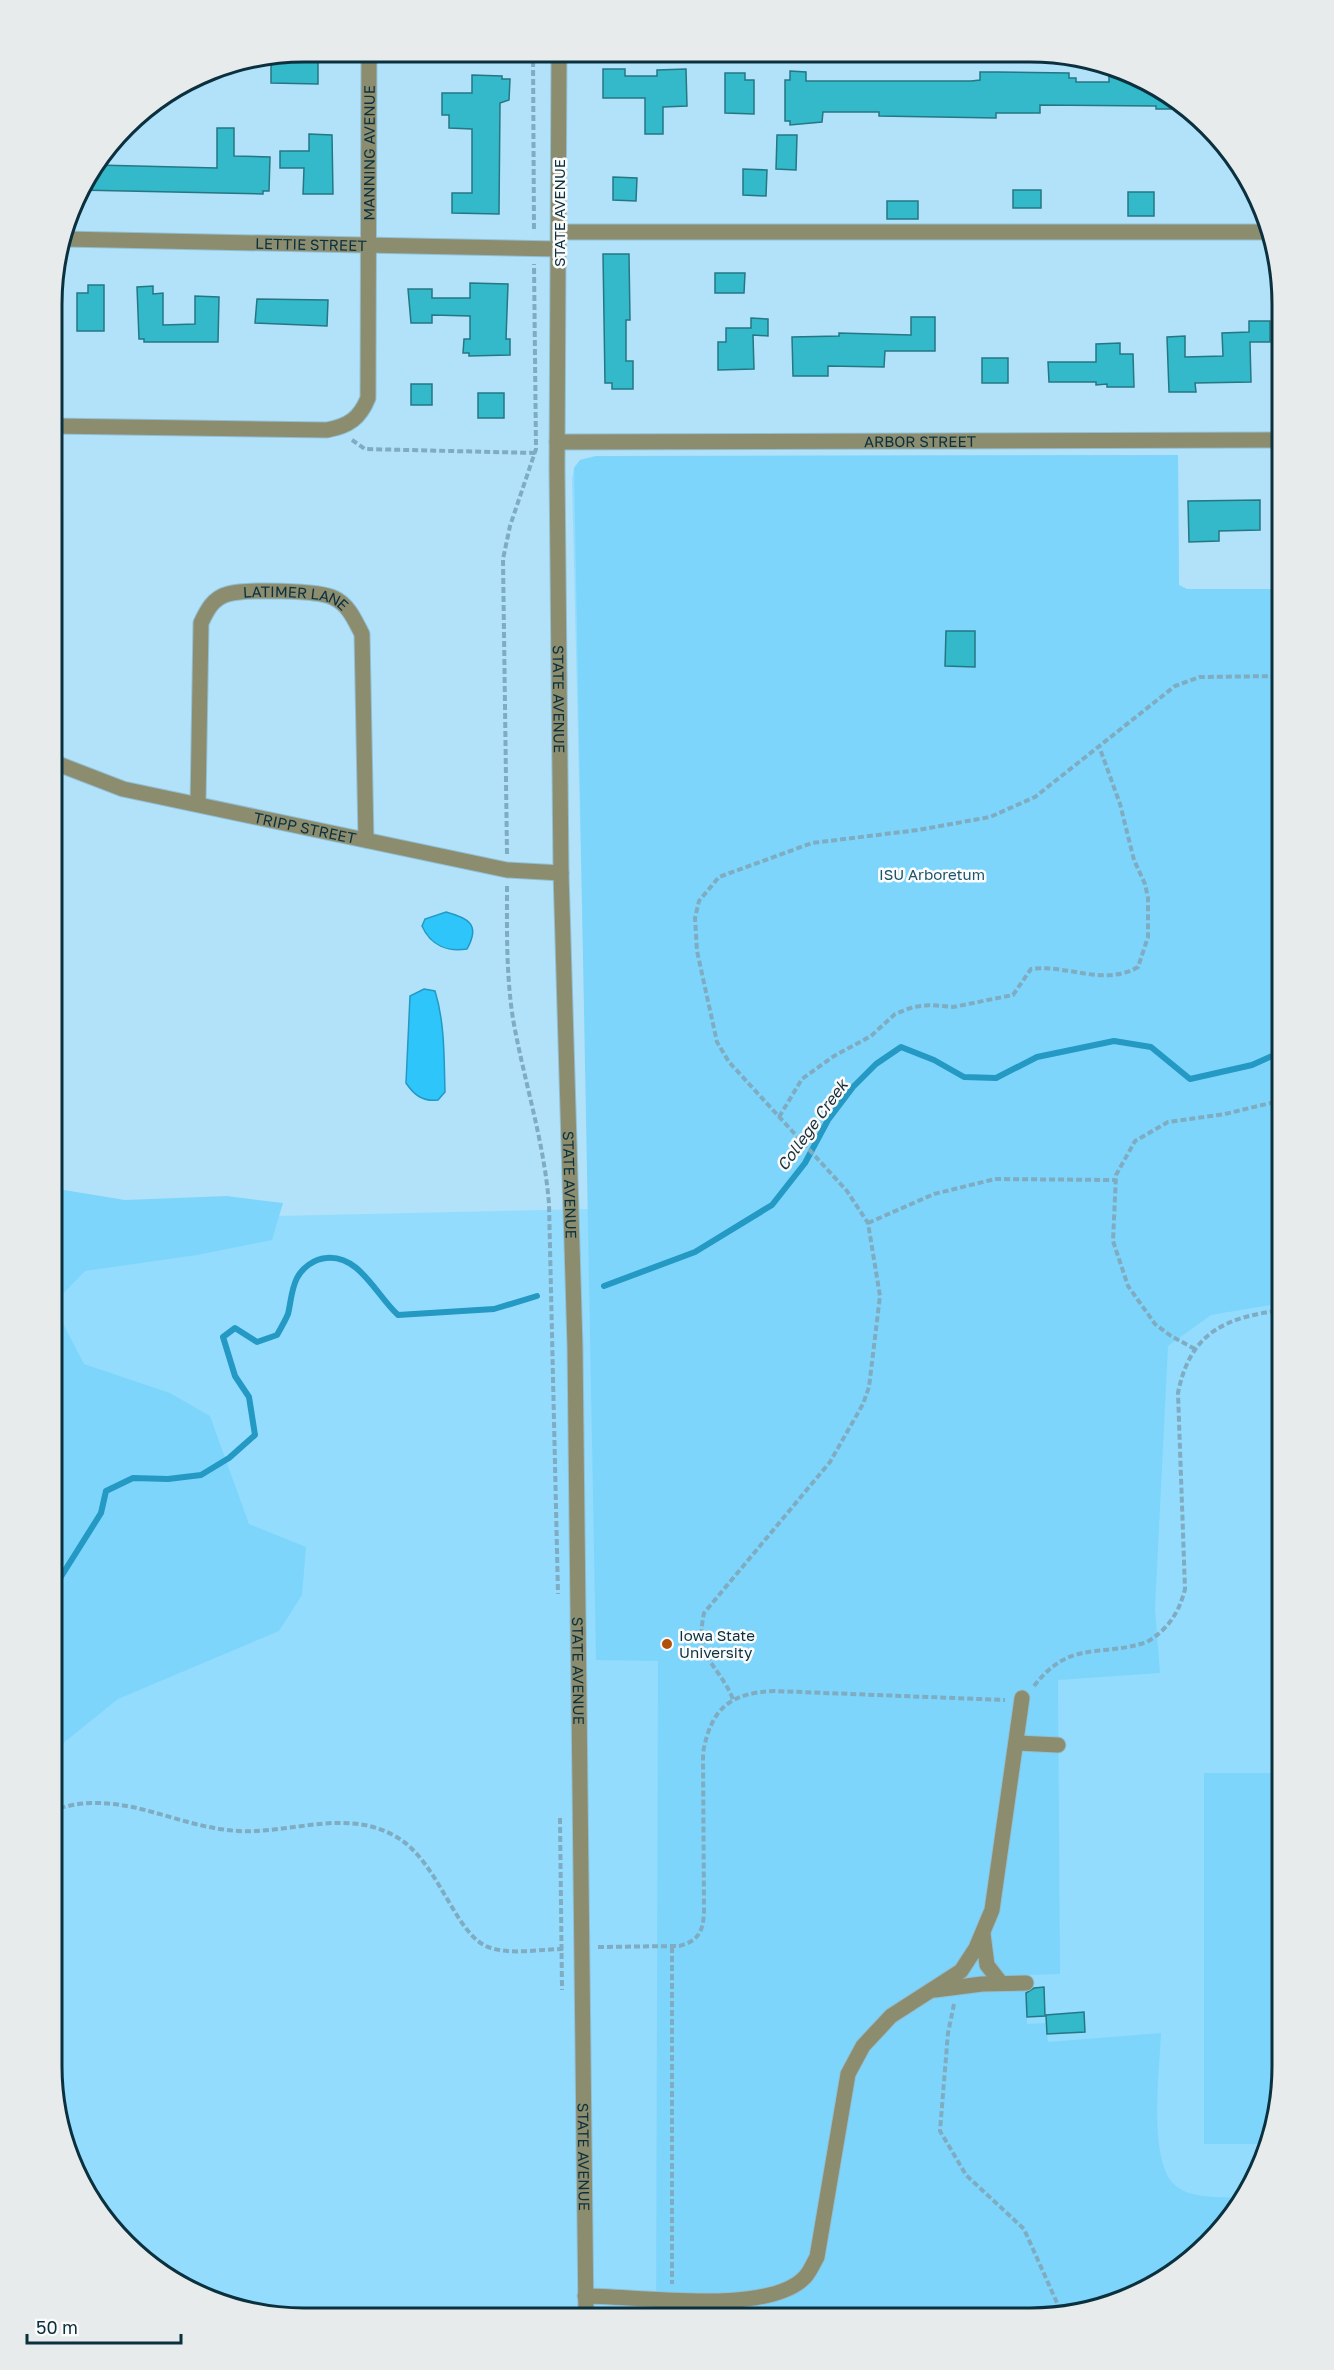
<svg xmlns="http://www.w3.org/2000/svg" width="1334" height="2370" font-family="'Golos Text',sans-serif">
<style>
.built{fill:#93dcfe}
.green{fill:#7ed5fb}
.water{fill:#2ec5fb;stroke:#2499c3;stroke-width:1.5}
.lines{fill:none;stroke-linecap:round;stroke-linejoin:round}
.stream{stroke:#2499c3;stroke-width:6}
.building{fill:#33b9ca;stroke:#257783;stroke-width:1.5}
.minor-casing{stroke:#91bfd4;stroke-width:17}
.path{stroke:#7facc0;stroke-width:4;stroke-dasharray:6 3;stroke-linecap:butt}
.minor{stroke:#8c8d6e;stroke-width:15}
.poi-dot{fill:#b0500a;stroke:#fbfbfb;stroke-width:2}
.labels{text-anchor:middle;dominant-baseline:central;stroke-width:5;stroke-linejoin:round;paint-order:stroke}
.street-label{font-size:15px;fill:#0b313f;stroke:#fbfbfb}
.park-label{font-size:15px;fill:#1c546a;stroke:#fbfbfb}
.poi-label{font-size:15px;fill:#0b313f;stroke:#fbfbfb;text-anchor:start}
.water-label{font-size:16px;font-style:italic;fill:#19303a;stroke:#fbfbfb}
.rim{fill:none;stroke:#0b313f;stroke-width:3}
</style>
<rect width="100%" height="100%" fill="#b2e2f9"/>
<polygon class="built" points="1178,455 1179,616 1283,616 1282,2083 1264,2163 1231,2220 1171,2276 1112,2305 1030,2319 270,2317 207,2300 137,2257 94,2207 65,2148 51,2066 52,1221 589,1209 572,479 574,468 580,460 596,456"/>
<g class="green">
<path d="M1178,455L1179,585L1187,589H1283V1303L1211,1315L1168,1346L1155,1609L1160,1673L1058,1680L1060,1974L1026,1975L1027,2024L1046,2023L1048,2042L1161,2033C1160,2069 1147,2163 1176,2186C1193,2200 1223,2196 1244,2198L1231,2220L1171,2276L1112,2305L1030,2319L656,2318L658,1661L596,1660L574,468L580,460L596,456Z"/>
<polygon points="52,1188 125,1200 227,1196 283,1203 272,1240 197,1255 85,1271 53,1304 84,1364 170,1393 210,1416 249,1524 306,1547 302,1595 279,1631 118,1699 51,1753"/>
<polygon points="1204,1773 1283,1773 1282,2083 1268,2144 1204,2144"/>
</g>
<g class="water">
<path d="M446,912C468,918 481,924 467,949C448,952 431,946 422,926L425,919Z"/>
<path d="M424,989L435,991C445,1023 444,1059 445,1092L438,1100C423,1102 414,1095 406,1083L410,996Z"/>
</g>
<g class="lines">
<g class="stream">
<polyline points="604,1286 695,1252 772,1205 805,1163 828,1120 853,1087 876,1064 901,1047 934,1060 964,1077 996,1078 1037,1057 1114,1041 1151,1047 1190,1079 1252,1065 1283,1051"/>
<path d="M52,1591L101,1513L106,1491L133,1478L168,1479L201,1475L229,1458L255,1435L249,1397L235,1376L223,1337L235,1328L257,1342L277,1335C281,1328 285,1321 288,1314C291,1302 291,1290 297,1278C302,1268 314,1259 326,1258C359,1254 376,1295 398,1315L494,1309L537,1296"/>
</g>
</g>
<g class="building">
<polygon points="304,51 318,51 318,84 271,83 271,57"/>
<polygon points="603,69 625,69 625,76 657,76 657,70 686,69 687,106 663,107 663,134 645,134 645,98 603,98"/>
<polygon points="790,71 806,72 806,81 971,81 980,80 980,72 997,72 1069,73 1069,78 1076,78 1076,82 1109,82 1109,75 1135,75 1190,109 1156,109 1156,106 1040,105 1040,113 996,113 996,118 879,116 879,112 823,112 822,122 790,125 790,121 785,121 785,80 790,80"/>
<polygon points="725,73 745,73 745,80 754,80 754,114 725,113"/>
<polygon points="472,75 502,76 502,79 510,79 509,100 500,103 499,214 452,213 452,193 472,193 472,129 449,128 449,115 442,115 442,93 472,93"/>
<polygon points="217,128 234,128 234,156 270,157 269,191 263,191 263,194 79,190 97,165 217,168"/>
<polygon points="309,134 332,135 333,194 303,194 304,168 280,168 280,151 309,151"/>
<polygon points="777,135 797,135 796,170 776,169"/>
<polygon points="743,169 767,170 766,196 743,195"/>
<polygon points="613,177 637,178 636,201 613,200"/>
<rect x="1013" y="190" width="28" height="18"/>
<rect x="1128" y="192" width="26" height="24"/>
<rect x="887" y="201" width="31" height="18"/>
<polygon points="603,254 629,254 630,320 626,320 626,361 633,361 633,389 612,389 612,383 605,383"/>
<polygon points="715,273 745,273 744,293 715,293"/>
<polygon points="470,283 508,284 506,339 510,339 510,355 469,356 469,353 463,353 464,339 470,339 470,316 432,315 432,323 411,323 408,289 432,289 432,298 470,298"/>
<polygon points="88,285 104,285 104,331 77,331 77,293 88,293"/>
<polygon points="153,286 153,294 163,293 163,325 195,324 195,296 219,297 218,342 144,342 144,339 139,339 137,287"/>
<polygon points="257,299 328,300 327,326 255,323"/>
<polygon points="911,317 935,317 935,351 885,351 884,367 828,366 828,376 793,376 792,337 839,336 839,333 911,335"/>
<polygon points="751,318 768,319 768,336 753,335 754,369 718,370 718,342 726,342 726,328 751,328"/>
<polygon points="1249,321 1270,321 1270,342 1250,342 1251,382 1195,383 1196,392 1169,392 1167,337 1185,336 1185,357 1223,356 1222,333 1249,332"/>
<polygon points="1120,343 1120,354 1133,354 1134,387 1107,387 1107,384 1096,385 1096,382 1049,382 1048,362 1096,362 1096,344"/>
<rect x="982" y="358" width="26" height="25"/>
<rect x="411" y="384" width="21" height="21"/>
<rect x="478" y="393" width="26" height="25"/>
<polygon points="1260,500 1260,530 1219,531 1219,541 1189,542 1188,501"/>
<polygon points="946,631 975,631 975,667 945,666"/>
<polygon points="1044,1987 1045,2016 1027,2017 1026,1993 1034,1988"/>
<polygon points="1084,2012 1085,2032 1047,2034 1046,2015"/>
</g>
<g class="lines">
<g class="minor-casing">
<g id="minor">
<path id="s1" d="M559,53L557,468L561,873L575,1347L586,2318"/>
<polyline points="559,232 1271,232"/>
<path id="s2" d="M63,239L559,249"/>
<path id="s3" d="M53,426L327,430C349,426 360,418 368,398L369,51"/>
<path id="s4" d="M557,442L1283,440"/>
<path id="s5" d="M53,762L123,789L507,870L561,873"/>
<path id="s6" d="M198,804L201,623C207,610 213,598 228,594C246,589 319,590 334,598C349,605 355,621 362,634L366,840"/>
<polyline points="1017,1743 1058,1745"/>
<polyline points="983,1934 987,1965 1001,1983"/>
<polyline points="935,1990 982,1984 1026,1983"/>
<path d="M585,2296C637,2296 769,2316 805,2277C810,2272 813,2264 817,2257L848,2074L863,2046L891,2016L961,1971L976,1948L992,1910L1022,1698"/>
</g>
</g>
<g class="path">
<polyline points="533,52 534,232"/>
<polyline points="352,440 365,449 536,453"/>
<polyline points="507,854 503,559 510,526 536,449 534,264"/>
<path d="M507,886C507,930 506,974 513,1019C524,1081 544,1141 549,1204L558,1594"/>
<path d="M779,1117L802,1079L834,1056L871,1036L895,1014L913,1007L931,1005L953,1007L1013,995L1031,969C1068,964 1103,987 1138,967L1148,937V898L1145,884L1134,860L1120,804L1099,746"/>
<polyline points="868,1223 934,1194 995,1179 1115,1180"/>
<polyline points="1195,1349 1171,1336 1155,1324 1128,1286 1113,1241 1116,1175 1135,1141 1168,1122 1225,1114 1283,1100"/>
<path d="M1034,1686C1070,1639 1099,1658 1147,1642C1168,1629 1179,1613 1185,1589L1178,1393C1190,1332 1226,1317 1283,1310"/>
<path d="M733,1699C718,1663 694,1659 704,1613L830,1462L863,1404L869,1387L880,1296L868,1223L847,1191L729,1062L717,1042L697,951L695,918L699,901L719,877L812,843L918,830L990,817L1035,797L1175,686L1200,677L1283,676"/>
<path d="M51,1811C119,1786 172,1827 238,1831C291,1834 345,1808 395,1836C440,1861 455,1938 491,1948C514,1955 540,1949 564,1949"/>
<polyline points="560,1818 562,1990"/>
<path d="M598,1947L679,1946C699,1941 703,1931 704,1912L703,1753C711,1708 730,1693 774,1691L1005,1700"/>
<polyline points="672,1947 672,2284"/>
<polyline points="954,2004 948,2033 940,2131 966,2175 1024,2229 1062,2314"/>
</g>
<use href="#minor" class="minor"/>
</g>
<circle class="poi-dot" cx="667" cy="1644" r="6"/>
<g class="labels">
<g class="street-label">
<text stroke="none"><textPath href="#s3" startOffset="574">MANNING AVENUE</textPath></text>
<text transform="translate(559 213) rotate(-90)">STATE AVENUE</text>
<text stroke="none"><textPath href="#s2" startOffset="248">LETTIE STREET</textPath></text>
<text stroke="none"><textPath href="#s4" startOffset="363">ARBOR STREET</textPath></text>
<text stroke="none"><textPath href="#s6" startOffset="291">LATIMER LANE</textPath></text>
<text stroke="none"><textPath href="#s1" startOffset="646">STATE AVENUE</textPath></text>
<text stroke="none"><textPath href="#s5" startOffset="261">TRIPP STREET</textPath></text>
<text stroke="none"><textPath href="#s1" startOffset="1132">STATE AVENUE</textPath></text>
<text stroke="none"><textPath href="#s1" startOffset="1618">STATE AVENUE</textPath></text>
<text stroke="none"><textPath href="#s1" startOffset="2104">STATE AVENUE</textPath></text>
</g>
<g class="park-label">
<text x="932" y="874">ISU Arboretum</text>
</g>
<g class="poi-label">
<text x="679" y="1635">Iowa State<tspan x="679" dy="17">University</tspan></text>
</g>
<g class="water-label">
<text transform="translate(812 1125) rotate(-54)">College Creek</text>
</g>
</g>
<path d="M0 0H1334V2370H0ZM304 62H1030A242 242 0 0 1 1272 304V2066A242 242 0 0 1 1030 2308H304A242 242 0 0 1 62 2066V304A242 242 0 0 1 304 62Z" fill="#e8ebec" fill-rule="evenodd"/>
<path class="rim" d="M304 62H1030A242 242 0 0 1 1272 304V2066A242 242 0 0 1 1030 2308H304A242 242 0 0 1 62 2066V304A242 242 0 0 1 304 62Z"/>
<path d="M27 2334v9h154v-9" fill="none" stroke="#0b313f" stroke-width="3"/>
<text x="36" y="2334" font-size="18" fill="#0b313f" stroke="#fbfbfb" stroke-width="4.5" paint-order="stroke">50 m</text>
</svg>
